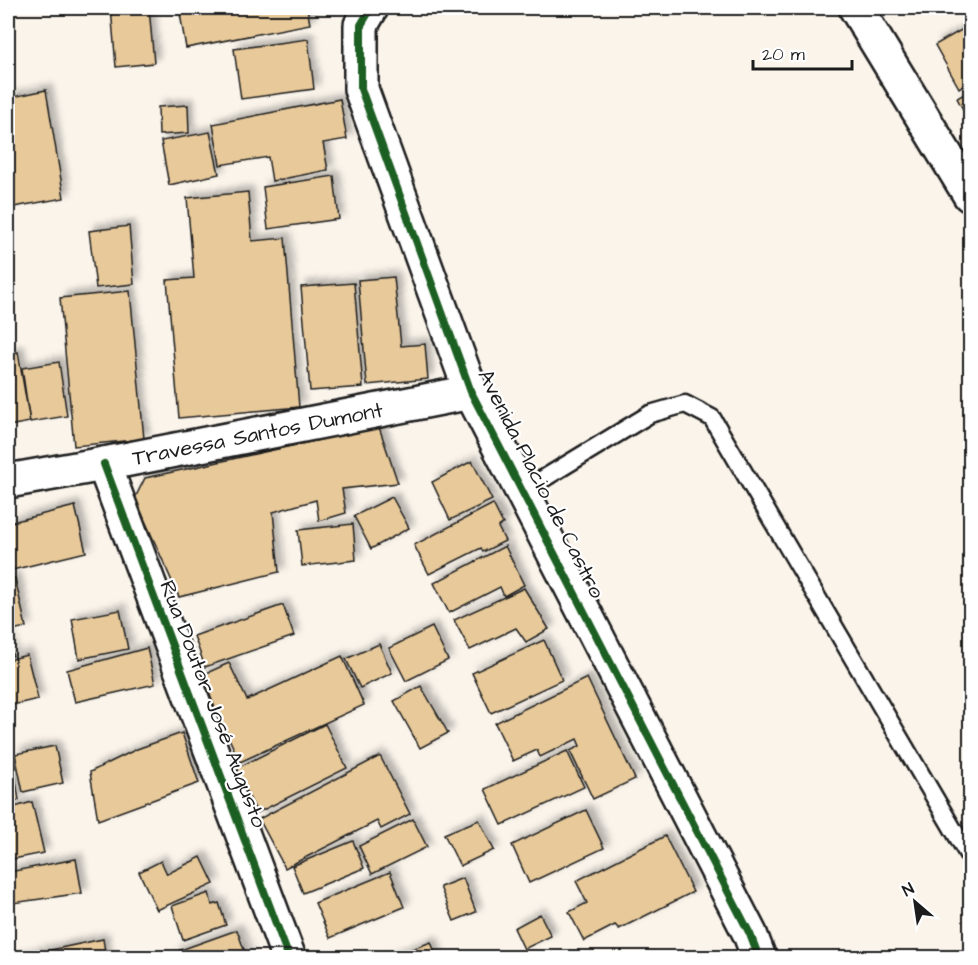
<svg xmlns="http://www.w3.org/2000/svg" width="978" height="965" font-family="'Architects Daughter',sans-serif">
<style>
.building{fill:#e7c99a;stroke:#1c1c1c;stroke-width:1.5;filter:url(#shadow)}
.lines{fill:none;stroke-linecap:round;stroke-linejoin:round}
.lane-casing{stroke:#1c1c1c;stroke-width:21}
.street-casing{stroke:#1c1c1c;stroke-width:38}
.secondary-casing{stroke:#1c1c1c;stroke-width:38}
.lane{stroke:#fff;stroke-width:16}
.street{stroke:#fff;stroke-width:33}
.secondary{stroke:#fff;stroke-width:33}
.cycleway-casing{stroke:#fff;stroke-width:11}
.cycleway{stroke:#1b5e20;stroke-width:8}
.labels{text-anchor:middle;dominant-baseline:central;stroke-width:4.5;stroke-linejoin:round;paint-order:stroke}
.street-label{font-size:22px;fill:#1c1c1c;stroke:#fff}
</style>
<defs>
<filter id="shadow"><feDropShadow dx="5.5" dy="-5.5" stdDeviation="3" flood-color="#0004"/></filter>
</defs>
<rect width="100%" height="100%" fill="#faf4eb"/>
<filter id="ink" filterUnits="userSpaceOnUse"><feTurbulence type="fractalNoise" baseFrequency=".0167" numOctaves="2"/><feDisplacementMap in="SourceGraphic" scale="12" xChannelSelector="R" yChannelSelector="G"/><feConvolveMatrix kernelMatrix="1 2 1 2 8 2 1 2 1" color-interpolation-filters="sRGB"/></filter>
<g filter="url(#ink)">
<g class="building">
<polygon points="111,8 149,8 154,63 116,67"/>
<polygon points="179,8 307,8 310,24 186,48"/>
<polygon points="970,25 970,81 959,88 935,45"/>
<polygon points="308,39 314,89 241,99 234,49"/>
<polygon points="46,90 64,198 8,208 8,98"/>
<polygon points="970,91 970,123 957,98"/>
<polygon points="340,99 347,139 323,143 328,170 272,181 268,157 220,165 213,124"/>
<polygon points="188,105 189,133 159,135 158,107"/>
<polygon points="210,132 219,174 169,185 161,141"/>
<polygon points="334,176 339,219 268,229 263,187"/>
<polygon points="248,192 252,241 285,238 299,407 179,418 167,280 194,278 187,198"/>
<polygon points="129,226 134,284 96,288 89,231"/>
<polygon points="394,277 401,346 425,344 428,379 367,385 358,280"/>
<polygon points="354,283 363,387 310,391 301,287"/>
<polygon points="130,291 144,439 74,446 60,298"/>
<polygon points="18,352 30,422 8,426 8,354"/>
<polygon points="59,362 67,416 30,422 22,368"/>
<polygon points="379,427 398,483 342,489 346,513 319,521 316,500 273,512 279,572 179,597 135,498 145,478"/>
<polygon points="472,461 492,500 450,520 432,482"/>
<polygon points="392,497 409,528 371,549 354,516"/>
<polygon points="493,504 503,524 498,527 505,541 483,552 481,548 429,574 414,545"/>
<polygon points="75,506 86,552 8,571 8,523"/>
<polygon points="353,524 356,560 302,566 298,530"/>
<polygon points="505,546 524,585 504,596 500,587 449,613 434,583"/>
<polygon points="15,578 26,627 8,631 8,579"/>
<polygon points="524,588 549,629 526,642 516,628 470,650 454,620"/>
<polygon points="283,605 294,636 205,667 194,636"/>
<polygon points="120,610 128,649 79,659 72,619"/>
<polygon points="432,627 448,660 406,681 389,648"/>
<polygon points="8,636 13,656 8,657"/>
<polygon points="544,640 562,680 491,713 472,673"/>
<polygon points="379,644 392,673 360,688 346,659"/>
<polygon points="147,648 155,684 75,702 67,670"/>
<polygon points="27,655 38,699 8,706 8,660"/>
<polygon points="342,656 364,705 240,762 200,676 229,663 247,700"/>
<polygon points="587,678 635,779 593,799 570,751 580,746 577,739 540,757 537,750 513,761 495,723"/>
<polygon points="421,686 448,733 420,748 394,701"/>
<polygon points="325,724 347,768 257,813 235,769"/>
<polygon points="182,733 199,783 98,820 90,772 137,749"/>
<polygon points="55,746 63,783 23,792 15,754"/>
<polygon points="567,751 584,787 502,825 485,789"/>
<polygon points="380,756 410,814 381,829 377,821 285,868 259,819"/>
<polygon points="14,769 19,800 8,802 8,770"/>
<polygon points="32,802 44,853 8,860 8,809"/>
<polygon points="586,810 604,848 529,883 512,845"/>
<polygon points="413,819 427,847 372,874 359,846"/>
<polygon points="479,820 494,850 460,866 444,834"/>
<polygon points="665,836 693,892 619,929 615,925 584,941 569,912 587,903 576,881"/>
<polygon points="353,841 364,868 303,893 292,866"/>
<polygon points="201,857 214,884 157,910 139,872 161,861 167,874"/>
<polygon points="76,859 82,893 13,903 9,872"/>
<polygon points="390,872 404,907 330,938 315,903"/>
<polygon points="463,878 476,912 454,921 440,887"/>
<polygon points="209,893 212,905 219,903 226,925 183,940 172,906"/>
<polygon points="540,914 551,936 524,949 514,928"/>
<polygon points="237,930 247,958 177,958 175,952"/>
<polygon points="103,939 106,958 13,958"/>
<polygon points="431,942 437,958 389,958"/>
</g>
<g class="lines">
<g class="lane-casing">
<polyline id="lane" points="523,491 650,414 685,404 712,418 970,858"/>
</g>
<g class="street-casing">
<g id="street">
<polyline points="371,8 361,25 361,89 471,392 750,934 759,958"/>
<polyline points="104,464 289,958"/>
<path id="s1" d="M8,481L104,464L471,392"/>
</g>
</g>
<g class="secondary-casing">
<polyline id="secondary" points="856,8 970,195"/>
</g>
<use href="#lane" class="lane"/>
<use href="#street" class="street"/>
<use href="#secondary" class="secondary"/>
<g class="cycleway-casing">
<g id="cycleway">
<polyline points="371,8 361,25 361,89 471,392 750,934 759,958"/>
<polyline points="104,464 289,958"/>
</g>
</g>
<use href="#cycleway" class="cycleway"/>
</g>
</g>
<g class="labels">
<g class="street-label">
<text stroke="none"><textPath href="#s1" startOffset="254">Travessa Santos Dumont</textPath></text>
<text transform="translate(541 484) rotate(63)">Avenida Placio de Castro</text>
<text transform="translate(213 704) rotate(69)">Rua Doutor José Augusto</text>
</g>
</g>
<rect width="978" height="965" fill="none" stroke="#fff" stroke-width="30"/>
<rect x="15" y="15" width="948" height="935" fill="none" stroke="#1c1c1c" stroke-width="2" filter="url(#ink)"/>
<g transform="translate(915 902) rotate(331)" stroke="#ffffff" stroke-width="4.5" paint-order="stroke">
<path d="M0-4.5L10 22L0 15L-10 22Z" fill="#1c1c1c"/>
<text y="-9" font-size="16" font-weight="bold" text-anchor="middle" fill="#1c1c1c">N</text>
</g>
<path d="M753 60v9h99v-9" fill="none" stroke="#1c1c1c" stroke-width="3"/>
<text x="762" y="60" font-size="18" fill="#1c1c1c" stroke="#ffffff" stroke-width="4.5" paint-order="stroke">20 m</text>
</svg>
